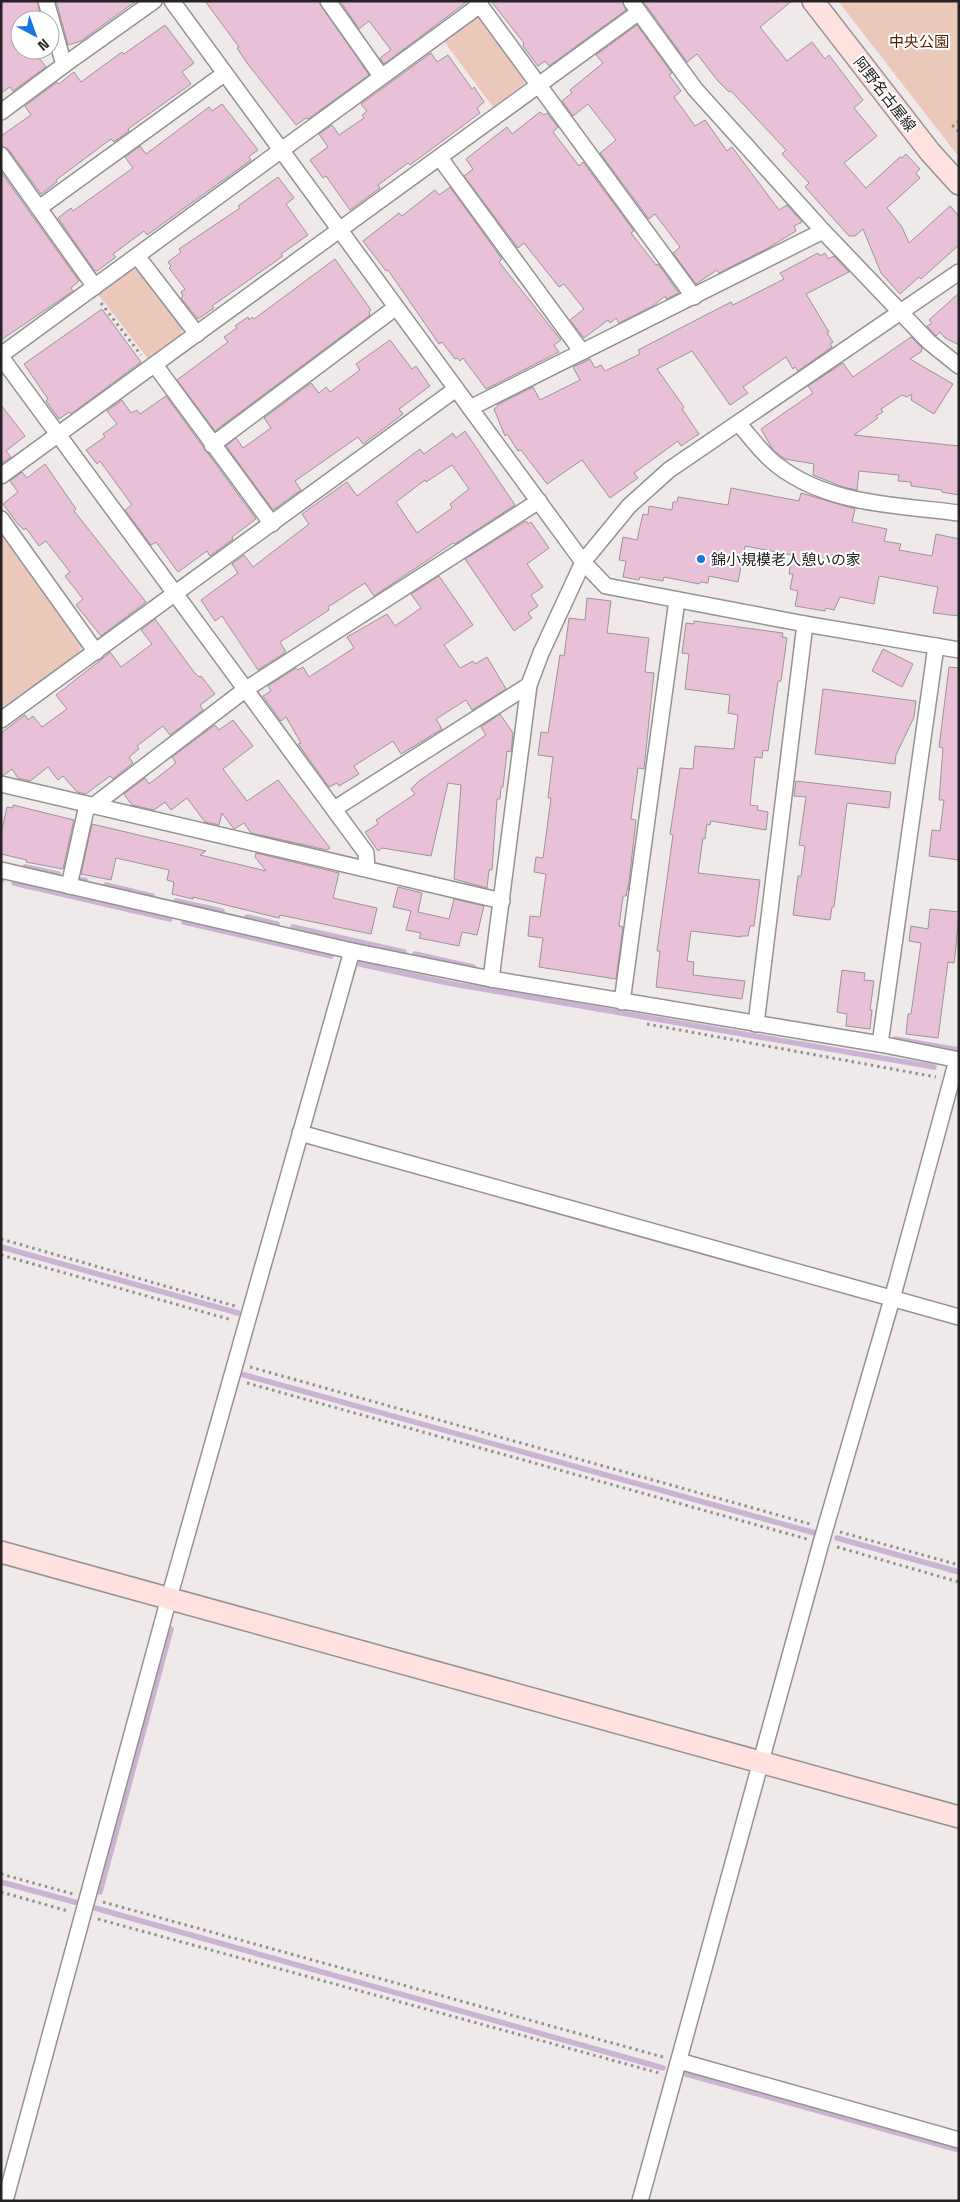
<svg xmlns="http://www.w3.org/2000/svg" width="960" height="2202" font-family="'Space Grotesk','Noto Sans JP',sans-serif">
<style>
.green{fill:#eac9ba}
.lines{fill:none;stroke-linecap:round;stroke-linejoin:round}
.stream{stroke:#cdb3d3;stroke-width:5.5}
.building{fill:#e8c1d8;stroke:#9a9698;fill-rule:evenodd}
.street-casing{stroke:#969192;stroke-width:18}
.secondary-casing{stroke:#969192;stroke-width:24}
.path{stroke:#949091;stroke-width:3;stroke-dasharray:2.5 4;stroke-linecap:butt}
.street{stroke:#fff;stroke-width:15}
.secondary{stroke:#ffe2e0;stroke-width:21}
.poi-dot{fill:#1877df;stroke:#fff;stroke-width:2}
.labels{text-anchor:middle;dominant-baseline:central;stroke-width:4;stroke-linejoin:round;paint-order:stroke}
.park-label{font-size:15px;fill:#522104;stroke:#fff}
.street-label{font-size:15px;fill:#242222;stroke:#fff}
.poi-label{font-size:15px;fill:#242222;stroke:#fff;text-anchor:start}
</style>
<rect width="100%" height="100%" fill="#efe9ea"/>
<g class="green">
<polygon points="838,1 959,1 959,157"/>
<polygon points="482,17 524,76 524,84 493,107 443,40 473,18"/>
<polygon points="132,268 139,270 183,325 181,335 149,360 97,293"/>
<polygon points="1,533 81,645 80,654 1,708"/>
</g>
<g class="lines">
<g class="stream">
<polyline points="25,867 58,874"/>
<polyline points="1,880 2,880"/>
<polyline points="81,880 85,880"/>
<polyline points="14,883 170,919"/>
<polyline points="106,885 152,896"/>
<polyline points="176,901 222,911"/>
<polyline points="247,917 277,924"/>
<polyline points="184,922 331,956"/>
<polyline points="293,927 404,952"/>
<polyline points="415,954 473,967"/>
<polyline points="355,963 448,983 934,1067"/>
<polyline points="895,1039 959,1050"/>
<polyline points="1,1247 238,1313"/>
<polyline points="241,1374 815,1533"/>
<polyline points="837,1538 959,1572"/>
<polyline points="1,1882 78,1903"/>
<polyline points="100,1892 171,1629"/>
<polyline points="95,1908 663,2068"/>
<polyline points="686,2074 959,2150"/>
</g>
</g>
<g class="building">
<polygon points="1,1 37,1 42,20 20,20 20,50 33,50 46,67 13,91 10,87 1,93"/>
<polygon points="56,1 136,1 81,41 68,45"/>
<polygon points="205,1 319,1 369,75 308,119 306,118 296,125 247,63 237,48 239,47"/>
<polygon points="340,1 468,1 384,64 380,58 391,50 369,21 359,29"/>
<polygon points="491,1 622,1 626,10 549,66 545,61 538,66 523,46 524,43"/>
<polygon points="643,1 792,1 760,27 787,61 812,42 825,59 829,55 863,100 854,108 877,136 844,163 866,188 900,157 902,158 906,154 920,169 916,173 920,178 887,208 902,227 909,243 950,206 959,216 959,245 921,279 919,277 900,294 881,273 863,229 855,236 849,236 805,187 809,183 782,154 786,150 731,91 729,92 718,81 697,54 687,62"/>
<polygon points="165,25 194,63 182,72 191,84 128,129 129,131 114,142 111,139 56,180 57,182 41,194 9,150 1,146 1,136 31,115 25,106 57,82 59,84 74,72 81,82 122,52 124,54"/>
<polygon points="637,25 672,73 669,75 681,91 674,97 695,126 705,120 727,151 732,147 779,210 787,205 802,222 794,226 796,231 768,248 719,273 717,270 696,284 673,253 680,247 655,214 649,219 600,153 616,140 588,104 573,116 562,101 572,93 570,90 603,63 596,55"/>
<polygon points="431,53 437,62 448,55 472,89 474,87 484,102 477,108 480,113 410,165 408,163 378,185 380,188 350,210 326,176 323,178 310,160 328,147 319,134 332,125 339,135 364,118 362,115 367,111 361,104"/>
<polygon points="222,104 258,150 251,155 249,157 251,160 147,235 144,231 113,254 116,257 97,271 94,270 58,218 71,208 73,211 133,168 125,157 140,146 146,154 209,107 212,111"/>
<polygon points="540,112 544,115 547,113 558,127 553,132 579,166 583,162 634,231 631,233 656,265 658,264 679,293 666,299 665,296 653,306 619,323 616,318 610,323 608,320 584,338 570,320 584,309 564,284 559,287 524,243 518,248 464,176 473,169 466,159 507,127 512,134"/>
<polygon points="1,172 79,281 71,288 73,291 1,340"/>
<polygon points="278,177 294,198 286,204 308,235 281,254 283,256 212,306 214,308 198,319 181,298 183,296 181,292 185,289 169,268 171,266 168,262 181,252 179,249 240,208 238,206"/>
<polygon points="450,187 502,259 499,262 561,340 554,345 559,352 486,389 463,358 460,361 457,358 455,359 442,342 439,344 388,270 386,271 363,241 399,213 402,216 435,190 439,195"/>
<polygon points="818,253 820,256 825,253 828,259 834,256 849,272 806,294 829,332 827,333 833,342 830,344 832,347 798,371 795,367 793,369 786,357 743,387 748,393 730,405 692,351 657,369 684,407 682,409 699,434 681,446 678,441 634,473 638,478 610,498 582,460 547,484 521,450 518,451 507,434 505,436 494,409 498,406 497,405 533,387 540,400 580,380 573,367 590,359 595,368 601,365 605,371 640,354 638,350 731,302 733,305 784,279 780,273"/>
<polygon points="335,259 371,310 369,312 370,315 215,431 177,380 228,342 224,337 237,328 235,326 248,317 249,320 252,317 254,319"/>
<polygon points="959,293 959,345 945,338 940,332 936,336 927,326 932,323 929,320"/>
<polygon points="102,309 141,362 71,414 69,412 59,419 46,401 48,399 24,364"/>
<polygon points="911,337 922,348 921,352 910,359 953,384 934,414 911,400 912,394 907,397 902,395 881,409 883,412 876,416 878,418 854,435 959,446 959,495 942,492 942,490 911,486 911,482 898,481 899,475 859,471 857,490 843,487 813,475 814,464 785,459 773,450 761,429 813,393 808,386 843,363 853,377"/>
<polygon points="390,340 412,369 416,366 430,386 399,409 403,414 398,418 363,444 358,437 295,481 301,490 273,510 226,446 236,438 243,448 271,428 264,418 311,383 319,393 326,387 330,392 360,370 356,364"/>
<polygon points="166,396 256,519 232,537 233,539 210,556 207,551 178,572 156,542 151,545 125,510 132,505 100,461 97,464 86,450 105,437 103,434 117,424 107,411 122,400 131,413 137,410 140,414"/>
<polygon points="1,405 25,436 6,451 11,457 1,464"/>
<path d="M465,431L515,505L455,544L453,543L374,596L365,583L328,607L329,610L280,642L286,652L258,670L222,616L215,621L201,600L238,573L232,564L244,555L253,567L309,524L302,514L347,482L357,496L420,449L424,454L453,433L456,438ZM452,465L469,489L450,504L452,508L417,533L396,502L425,480L426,482Z"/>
<polygon points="45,464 76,509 74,511 146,602 101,636 76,605 83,599 65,576 70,572 46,541 39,546 26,528 24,530 17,523 3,504 18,492 10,481 22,472 27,478"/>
<polygon points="731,488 799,501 801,493 855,509 852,522 887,529 884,541 901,544 899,550 932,556 936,534 959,539 959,616 933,613 938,587 879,576 874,604 840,597 834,610 826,608 825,611 795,606 798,591 790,589 793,574 789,574 792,555 745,546 738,582 709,576 708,583 700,582 699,584 664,577 663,581 640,577 639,580 623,577 626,561 619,560 623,537 637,540 643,514 648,515 649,506 672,510 673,502 677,502 678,497 728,505"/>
<polygon points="526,521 528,524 531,522 549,548 527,564 543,587 531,595 538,606 528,613 532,618 514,631 465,559"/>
<polygon points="439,576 473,625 444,645 460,668 473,661 475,664 487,657 506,689 472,710 466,700 436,719 442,729 401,754 393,741 354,766 359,774 339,786 337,783 329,787 298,744 301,743 286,717 281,721 263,696 271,691 268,686 296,668 298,670 303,667 309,677 354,648 347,637 387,614 395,626 421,608 411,594"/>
<polygon points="587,598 611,601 607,633 649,638 645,672 654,673 644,769 638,768 631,819 636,820 629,882 626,896 623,896 619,926 623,927 616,979 539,967 543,938 528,936 530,916 540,917 546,874 534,872 536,857 543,858 551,798 548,798 553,757 538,755 541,732 548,733 560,655 564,656 569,618 585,620"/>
<polygon points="155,619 194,672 199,677 201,676 215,694 200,705 203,710 170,735 163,726 137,746 139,749 129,757 133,763 113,779 110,776 86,794 77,792 63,776 58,780 48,767 30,781 18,778 12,769 4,775 1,775 1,733 25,715 28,720 33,716 42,727 67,709 56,695 107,655 110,652 121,667 152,644 141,630"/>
<polygon points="694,621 783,633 782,637 787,638 781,681 778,681 768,751 763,750 762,758 755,757 750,805 758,806 757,810 768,812 766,830 711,821 710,825 707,824 705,839 703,838 698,873 760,880 754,926 750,926 748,936 741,936 741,937 691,931 687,961 694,962 693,975 745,981 742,999 656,987 660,951 657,951 673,835 670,834 680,768 693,769 695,746 734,749 738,715 728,713 730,695 685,689 689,654 682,653 686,623 694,624"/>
<polygon points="883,649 913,664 902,687 872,671"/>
<polygon points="949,667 959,668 959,860 929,856 932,830 940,831 944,800 939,800 943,748 939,747"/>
<polygon points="823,689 916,701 914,717 896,755 895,764 815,754"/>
<polygon points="500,714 513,733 511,752 507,751 503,787 501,787 500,799 497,799 492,870 489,870 487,888 454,879 461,785 448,783 431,856 382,848 378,851 365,832 378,824 376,820 415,794 411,789 419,781 486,735 481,727"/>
<polygon points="233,720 253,746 223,769 247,801 278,780 330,848 327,850 251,833 244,823 234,829 222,813 219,825 205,822 187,798 171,810 165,802 154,810 132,805 124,794 145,778 149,784 176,763 172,757 215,725 219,730"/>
<polygon points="796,781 891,792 889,808 847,803 834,907 832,907 830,920 793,915 798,876 801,876 805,846 799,845 806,797 794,796"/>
<polygon points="13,805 74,820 63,869 26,862 27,860 1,854 1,834 7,807 13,808"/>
<polygon points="92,824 206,851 200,855 266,871 255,857 256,853 339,873 333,898 377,908 371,934 280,915 279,918 193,897 193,899 172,894 174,882 167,880 169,870 116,858 111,880 81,874"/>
<polygon points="398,887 422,893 418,912 449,919 454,899 484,906 477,935 462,932 459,946 419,938 421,933 406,930 411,911 393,907"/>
<polygon points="930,909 959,912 956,947 954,963 948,962 938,1038 906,1034 908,1014 911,1014 921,943 909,941 911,926 928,929"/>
<polygon points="842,970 865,973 864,980 874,981 870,1010 872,1010 870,1029 846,1026 847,1014 837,1012"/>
</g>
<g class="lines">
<g class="street-casing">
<g id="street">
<polyline points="46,1 64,65"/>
<polyline points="172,1 583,562 606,586 805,624 959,650"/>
<polyline points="328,1 381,76"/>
<polyline points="477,1 694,297"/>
<polyline points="631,1 695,89 823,231 929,342 959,366"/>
<polyline points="1,112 64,65 154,1"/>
<polyline points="1,155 95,287"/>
<polyline points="440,158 582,352"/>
<polyline points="39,208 224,74"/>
<polyline points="137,256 197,334"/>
<polyline points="1,355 480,5"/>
<polyline points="1,357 366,853 367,869"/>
<polyline points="155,365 272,524"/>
<polyline points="470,408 823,231"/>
<path d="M738,423C750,436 762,454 777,465C828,505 897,505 959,513"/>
<polyline points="212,445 395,308"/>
<polyline points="1,476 639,12"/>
<polyline points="1,519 96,652"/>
<polyline points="1,720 456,389"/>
<polyline points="1,784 502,901"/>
<polyline points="93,806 246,689 539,501"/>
<polyline points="334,809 529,685"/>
<polyline points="1,870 352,951 491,979 880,1044 959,1060"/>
<polyline points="69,886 87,805"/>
<polyline points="491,979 529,685 541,653 583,562 629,506 669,470 959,272"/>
<polyline points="622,1002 677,600"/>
<polyline points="756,1024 805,624"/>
<polyline points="880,1044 936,646"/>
<polyline points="300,1133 959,1317"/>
<polyline points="679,2061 959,2140"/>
<polyline points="5,2201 169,1598 352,951"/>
<polyline points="640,2201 821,1543 892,1299 957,1060"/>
</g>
</g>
<g class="secondary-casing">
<g id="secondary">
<polyline points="813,1 930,152 959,184"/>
<polyline points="1,1552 959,1817"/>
</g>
</g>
<g class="path">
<polyline points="959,121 953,126 959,132"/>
<polyline points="101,303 141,355"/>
<polyline points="647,1024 936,1077"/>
<polyline points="1,1239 235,1306"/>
<polyline points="1,1255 232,1320"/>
<polyline points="250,1367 810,1524"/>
<polyline points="247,1383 807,1539"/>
<polyline points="840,1532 959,1565"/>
<polyline points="837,1547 959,1582"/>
<polyline points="1,1874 73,1894"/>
<polyline points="1,1892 68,1911"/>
<polyline points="103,1902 663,2057"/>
<polyline points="98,1919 659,2073"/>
</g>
<use href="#street" class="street"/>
<use href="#secondary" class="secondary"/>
</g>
<circle class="poi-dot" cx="701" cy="559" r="5"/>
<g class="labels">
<g class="park-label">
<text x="919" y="41">中央公園</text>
</g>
<g class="street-label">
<text transform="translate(885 94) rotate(52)">阿野名古屋線</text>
</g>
<g class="poi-label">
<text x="711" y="559">錦小規模老人憩いの家</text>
</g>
</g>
<rect width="960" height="2202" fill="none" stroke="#242222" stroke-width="5"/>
<g transform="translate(35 35) rotate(139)"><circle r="24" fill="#ffffff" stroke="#a7a7a7"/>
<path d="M0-4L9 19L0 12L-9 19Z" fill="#1877df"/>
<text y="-8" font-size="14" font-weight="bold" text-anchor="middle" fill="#242222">N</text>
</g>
</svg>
